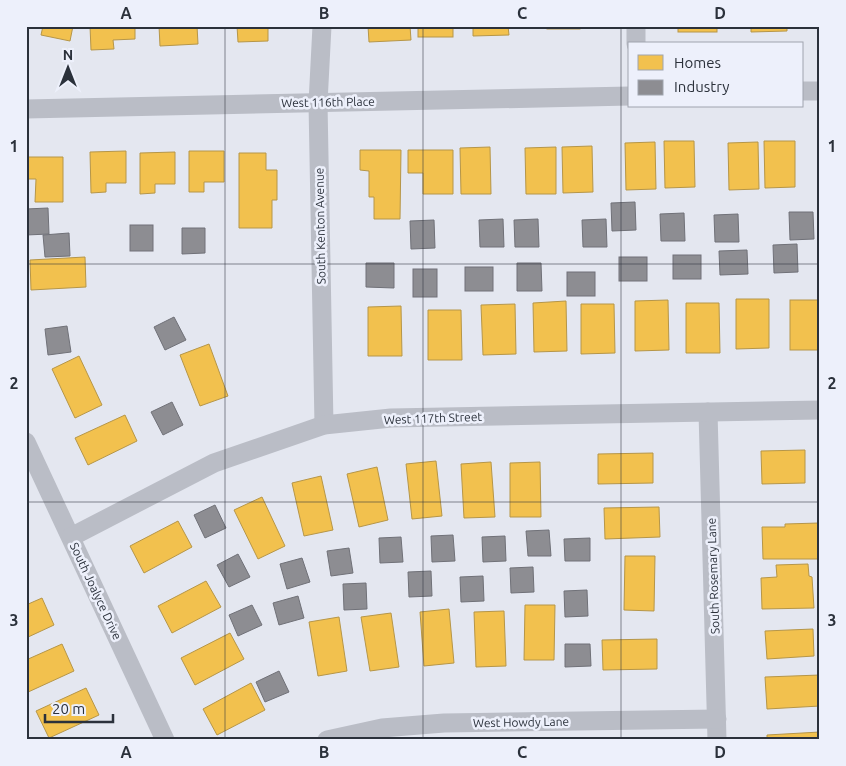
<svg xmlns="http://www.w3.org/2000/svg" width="846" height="766" font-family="Ubuntu,sans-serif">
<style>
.homes{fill:#f2c14e;stroke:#b69648}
.industry{fill:#8d8d92;stroke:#707178}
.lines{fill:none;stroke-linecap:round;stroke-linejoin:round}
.minor{stroke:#babdc6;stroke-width:19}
.grid{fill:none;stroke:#2b313b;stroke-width:1;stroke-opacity:0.55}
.labels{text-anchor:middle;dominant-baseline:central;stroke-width:5;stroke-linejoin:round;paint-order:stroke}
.street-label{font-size:12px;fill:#2b313b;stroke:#edf0fb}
.neatline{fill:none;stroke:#2b313b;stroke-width:2}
.grid-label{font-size:16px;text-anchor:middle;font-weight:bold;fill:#2b313b}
</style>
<rect width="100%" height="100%" fill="#e4e7f0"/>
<g class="homes">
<polygon points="43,26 73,26 70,41 41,35"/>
<polygon points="90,26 135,26 135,39 113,40 114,49 91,50"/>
<polygon points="159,26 197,26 198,44 160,46"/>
<polygon points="237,26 268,26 268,41 238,42"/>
<polygon points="368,26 410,26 411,40 369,42"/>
<rect x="418" y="26" width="35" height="11"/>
<polygon points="473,26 508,26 509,35 473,36"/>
<rect x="547" y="26" width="33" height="3"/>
<rect x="678" y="26" width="39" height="6"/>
<polygon points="751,26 787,26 787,31 751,32"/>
<polygon points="664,141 694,141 695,187 665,188"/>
<polygon points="764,141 795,141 795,187 765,188"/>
<polygon points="655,142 656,189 626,190 625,143"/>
<polygon points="758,142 759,189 729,190 728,143"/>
<polygon points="592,146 593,192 563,193 562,147"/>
<polygon points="490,147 491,194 461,194 460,148"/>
<polygon points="556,147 556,194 526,194 525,148"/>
<polygon points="360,150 401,150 400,219 374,219 374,197 369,197 369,171 360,170"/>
<polygon points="408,150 453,150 453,194 423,194 423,173 408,173"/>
<polygon points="126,151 126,183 106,183 106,192 91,193 90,152"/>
<polygon points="189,151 224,151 224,182 204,182 204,192 189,192"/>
<polygon points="175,152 175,184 155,184 155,193 140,194 140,153"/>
<polygon points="239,153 266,153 266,170 277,170 277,200 272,200 272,228 239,228"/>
<polygon points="28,157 63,157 63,202 35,202 36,179 28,179"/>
<polygon points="85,257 86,287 31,290 30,260"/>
<polygon points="736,299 769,299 769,348 736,349"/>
<polygon points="668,300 669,350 635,351 635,301"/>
<rect x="790" y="300" width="30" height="50"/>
<polygon points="566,301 567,351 534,352 533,303"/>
<polygon points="686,303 719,303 720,353 686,353"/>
<polygon points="515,304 516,354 483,355 481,305"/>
<polygon points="581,304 614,304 615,353 581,354"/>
<polygon points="401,306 402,356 368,356 368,307"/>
<polygon points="428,310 461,310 462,360 428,360"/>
<polygon points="209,344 228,396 200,406 180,355"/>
<polygon points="79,356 102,405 75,418 52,369"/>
<polygon points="125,415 137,441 88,465 75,438"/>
<polygon points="805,450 805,483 762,484 761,451"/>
<polygon points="653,453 653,483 598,484 598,454"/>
<polygon points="436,461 442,516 412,519 406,464"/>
<polygon points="491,462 495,517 464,518 461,464"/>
<polygon points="540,462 541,517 510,517 510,463"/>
<polygon points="377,467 388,520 359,527 347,474"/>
<polygon points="321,476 333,530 304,536 292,483"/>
<polygon points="262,497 285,546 258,559 234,510"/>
<polygon points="659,507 660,537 605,539 604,508"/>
<polygon points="178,521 192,547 144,573 130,546"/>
<polygon points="819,523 819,559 763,559 762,527 785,527 785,524"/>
<polygon points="625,556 655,556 654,611 624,610"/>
<polygon points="808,564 809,576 812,577 814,608 762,609 761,578 777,577 776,565"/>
<polygon points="206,581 221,607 172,633 158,606"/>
<polygon points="42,598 54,625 26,638 26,605"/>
<polygon points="525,605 555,605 554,660 524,660"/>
<polygon points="449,609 454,663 424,666 420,612"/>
<polygon points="504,611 506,666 476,667 474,612"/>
<polygon points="391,613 399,667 370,671 361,617"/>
<polygon points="339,617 347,671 318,676 309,622"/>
<polygon points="813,629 814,656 767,659 765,631"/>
<polygon points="230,633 244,659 195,685 181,658"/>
<polygon points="657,639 657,669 603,670 602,640"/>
<polygon points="62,644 74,671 26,693 26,660"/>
<polygon points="820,675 820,706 767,709 765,677"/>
<polygon points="251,683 265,710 217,735 203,709"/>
<polygon points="86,688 99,715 49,738 36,711"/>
<polygon points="820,732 820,740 767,740 767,735"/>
</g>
<g class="industry">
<polygon points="635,202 636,230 612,231 611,203"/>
<polygon points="48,208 49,234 26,235 26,209"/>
<polygon points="789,212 813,212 814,239 790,240"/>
<polygon points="684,213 685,241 661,241 660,214"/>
<polygon points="738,214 739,242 715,242 714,215"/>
<polygon points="503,219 504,247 480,247 479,220"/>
<polygon points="538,219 539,247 515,247 514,220"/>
<polygon points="606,219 607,247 583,247 582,220"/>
<polygon points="434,220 435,248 411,249 410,221"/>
<rect x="130" y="225" width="23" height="26"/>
<polygon points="182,228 205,228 205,253 182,254"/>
<polygon points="69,233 70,256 45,257 43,235"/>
<polygon points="797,244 798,272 774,273 773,245"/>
<polygon points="747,250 748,274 720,275 719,251"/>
<rect x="673" y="255" width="28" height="24"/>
<rect x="619" y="257" width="28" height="24"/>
<polygon points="366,263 394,263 394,288 366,287"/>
<polygon points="517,263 541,263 542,291 517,291"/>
<rect x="465" y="267" width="28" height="24"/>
<rect x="413" y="269" width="24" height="28"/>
<rect x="567" y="272" width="28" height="24"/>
<polygon points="174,317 186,340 165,350 154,327"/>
<polygon points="67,326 71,352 48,355 45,329"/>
<polygon points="172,402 183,425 163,435 151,412"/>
<polygon points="215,505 226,528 205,538 194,515"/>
<polygon points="549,530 551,556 528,556 526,531"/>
<polygon points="453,535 455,561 432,562 431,536"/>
<polygon points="505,536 506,561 483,562 482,537"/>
<polygon points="401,537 403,562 380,563 379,538"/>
<polygon points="590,538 590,561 565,561 564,539"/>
<polygon points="349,548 353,573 331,576 327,551"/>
<polygon points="238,554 250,577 229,587 217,565"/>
<polygon points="302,558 310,582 287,589 280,564"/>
<polygon points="533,567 534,592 511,593 510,568"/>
<polygon points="431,571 432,596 409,597 408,572"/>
<polygon points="483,576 484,601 461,602 460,577"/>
<polygon points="366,583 367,609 344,610 343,584"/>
<polygon points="587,590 588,616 565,617 564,591"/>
<polygon points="298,596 304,618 279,625 273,603"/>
<polygon points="252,605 262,625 238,636 229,615"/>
<polygon points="565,644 590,644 591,666 565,667"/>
<polygon points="279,671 289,692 265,702 256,682"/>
</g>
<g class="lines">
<g class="minor">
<polyline points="322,26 318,103 324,425"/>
<polyline points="636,44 636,26"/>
<polyline points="802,91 820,91"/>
<polyline points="26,109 630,96"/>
<polyline points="708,412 717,740"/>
<polyline points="26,442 165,740"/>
<polyline points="71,537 214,463 324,425 391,418 820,410"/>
<polyline points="327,740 382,728 444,723 717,719"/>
</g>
</g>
<path class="grid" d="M225,26V740M423,26V740M621,26V740M26,264H820M26,502H820"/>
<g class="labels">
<g class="street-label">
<text transform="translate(328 102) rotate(-1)">West 116th Place</text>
<text transform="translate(320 226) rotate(-91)">South Kenton Avenue</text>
<text transform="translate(433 418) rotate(-2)">West 117th Street</text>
<text transform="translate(713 576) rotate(-92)">South Rosemary Lane</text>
<text transform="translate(96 591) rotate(65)">South Joalyce Drive</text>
<text transform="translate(521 722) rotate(-1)">West Howdy Lane</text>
</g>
</g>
<rect width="846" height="766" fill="none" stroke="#edf0fb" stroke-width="55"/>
<rect x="628" y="42" width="175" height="65" fill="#edf0fb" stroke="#9fa4ae"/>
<rect x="638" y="55" width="25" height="15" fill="#f2c14e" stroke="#9fa4ae"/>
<text x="674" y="68" font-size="15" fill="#2b313b">Homes</text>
<rect x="638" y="80" width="25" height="15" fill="#8d8d92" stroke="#9fa4ae"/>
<text x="674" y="92" font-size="15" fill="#2b313b">Industry</text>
<g transform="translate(68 68)" stroke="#edf0fb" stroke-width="4" paint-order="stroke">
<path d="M0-4L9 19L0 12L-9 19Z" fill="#2b313b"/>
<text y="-8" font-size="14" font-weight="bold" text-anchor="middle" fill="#2b313b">N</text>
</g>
<path d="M45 714v8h68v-8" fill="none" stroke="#2b313b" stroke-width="2.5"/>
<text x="52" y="714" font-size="15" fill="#2b313b" stroke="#edf0fb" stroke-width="4" paint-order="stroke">20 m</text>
<rect x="28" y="28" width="790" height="710" class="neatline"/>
<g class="grid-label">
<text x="126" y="19">A</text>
<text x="324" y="19">B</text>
<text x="522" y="19">C</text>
<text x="720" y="19">D</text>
<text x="14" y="152">1</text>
<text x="832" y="152">1</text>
<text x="14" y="389">2</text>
<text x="832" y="389">2</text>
<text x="14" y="626">3</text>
<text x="832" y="626">3</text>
<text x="126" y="758">A</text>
<text x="324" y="758">B</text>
<text x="522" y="758">C</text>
<text x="720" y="758">D</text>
</g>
</svg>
